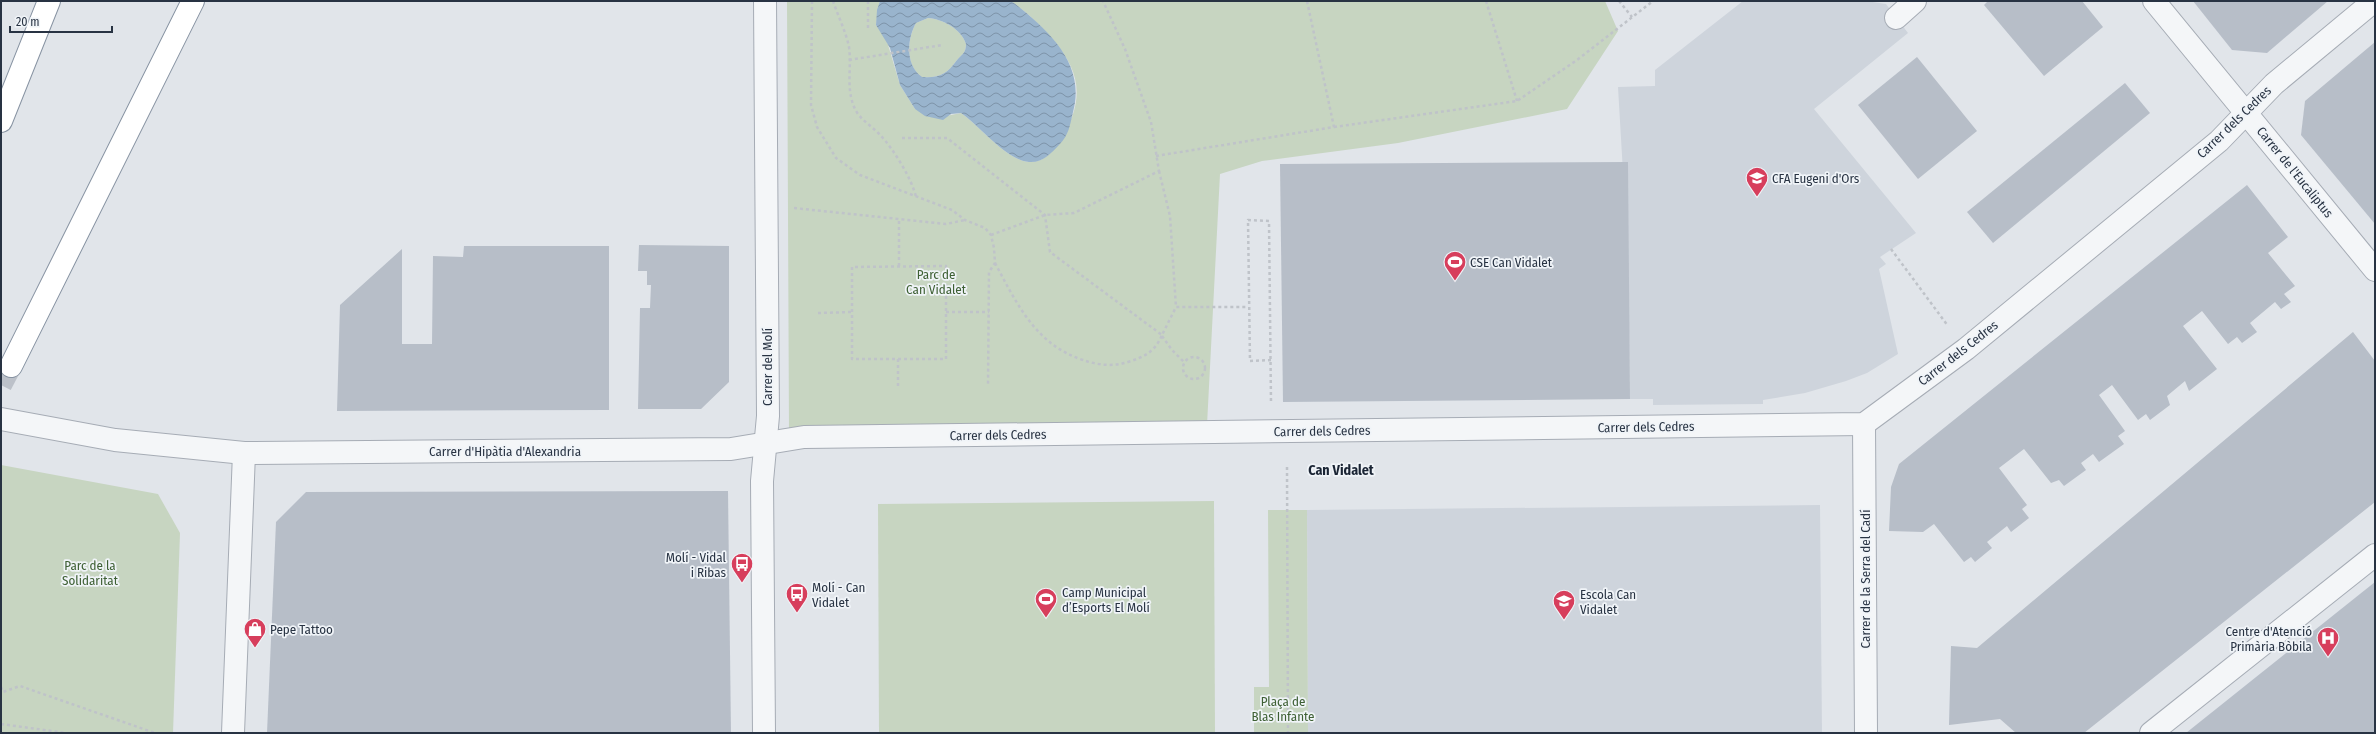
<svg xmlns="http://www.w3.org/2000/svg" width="2376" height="734" font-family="'Fira Sans Condensed',sans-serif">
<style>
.built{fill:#ced4dc}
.park{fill:#c7d5c1}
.water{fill:url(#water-waves);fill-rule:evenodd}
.building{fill:#b7bec8}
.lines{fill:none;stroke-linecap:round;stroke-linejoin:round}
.highway-tunnel{stroke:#bcc1c9;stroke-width:22;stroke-dasharray:22 11;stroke-linecap:butt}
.street-casing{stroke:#a6acb5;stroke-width:24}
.highway-casing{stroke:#8793a2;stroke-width:24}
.path{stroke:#bfc3c9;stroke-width:2.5;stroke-dasharray:3 3;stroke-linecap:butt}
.street{stroke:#f4f6f8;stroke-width:22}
.highway{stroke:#fff;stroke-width:22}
.labels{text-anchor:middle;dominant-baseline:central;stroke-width:3.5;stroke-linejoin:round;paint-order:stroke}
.street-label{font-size:13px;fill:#283343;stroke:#f0f4f8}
.poi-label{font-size:13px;fill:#283343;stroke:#f0f4f8;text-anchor:start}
.park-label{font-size:13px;fill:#3e6034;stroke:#f0f4f8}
.neighbourhood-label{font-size:14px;font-weight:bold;fill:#1a2434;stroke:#f0f4f8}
</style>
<defs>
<pattern id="water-waves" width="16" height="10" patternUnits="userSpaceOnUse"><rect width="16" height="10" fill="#99b4cd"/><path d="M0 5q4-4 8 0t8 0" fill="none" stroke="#7d93a8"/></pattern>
</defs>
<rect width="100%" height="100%" fill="#e1e5ea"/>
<g class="built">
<polygon points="1743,1 1866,1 1886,4 1908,33 1814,109 1916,233 1880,257 1886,264 1879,269 1898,354 1867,373 1846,381 1805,393 1763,400 1763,404 1653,405 1653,399 1630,399 1628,258 1618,87 1655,86 1655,70"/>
<polygon points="1820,505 1822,733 1308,733 1307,510"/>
</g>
<g class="park">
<path d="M787,1H880L876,25L886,38L900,85L915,109L946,116L961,113C980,126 1006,160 1029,162C1043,163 1053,152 1060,141C1085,100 1082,73 1051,37C1039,24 1025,10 1010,1H1605L1618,31L1567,109L1398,143L1262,161L1220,174L1207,425L789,430Z"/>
<path d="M928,18C943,19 961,29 966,44C966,53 962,54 957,60C947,74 940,78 922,77C905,65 907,39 916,23Z"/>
<polygon points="1,465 158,494 180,533 173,733 1,733"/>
<polygon points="1214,501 1215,733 879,733 878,504"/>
<polygon points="1268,510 1307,510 1308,733 1254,733 1254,687 1269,687"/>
</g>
<path class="water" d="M880,1H1010L1014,3C1049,31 1086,64 1073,112C1070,125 1069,135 1059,145C1051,153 1043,163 1029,162C1006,160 980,126 961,113L951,114L943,120L925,116L915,109L900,85L890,48L876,25L877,10ZM928,18C943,19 961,29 966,44C966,53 962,54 957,60C947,74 940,78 922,77C905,65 907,39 916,23Z"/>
<g class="building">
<polygon points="1988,1 2082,1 2103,27 2044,76 1984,5"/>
<polygon points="2193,1 2328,1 2267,53 2232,50"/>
<polygon points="2375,42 2375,224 2301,135 2305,101"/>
<polygon points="1917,57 1977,131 1918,179 1858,105"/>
<polygon points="2125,83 2150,113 1993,243 1967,212"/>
<polygon points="1628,162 1630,399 1283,402 1280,164"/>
<polygon points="2247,185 2288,237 2268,253 2295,286 2284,294 2291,302 2281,309 2275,302 2250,323 2257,332 2242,343 2237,337 2228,344 2202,311 2183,326 2217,369 2189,391 2185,381 2167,396 2170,405 2150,420 2146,414 2138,420 2112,385 2099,395 2125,431 2118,436 2124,444 2099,462 2093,454 2081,463 2086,470 2064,486 2059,480 2051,483 2024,449 1999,468 2027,505 2022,509 2029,518 2011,532 2007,526 1987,542 1992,548 1975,562 1971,557 1964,562 1934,524 1923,532 1889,531 1891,487 1899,464"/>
<polygon points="639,245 729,246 729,382 701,409 638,409 640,308 650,308 651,285 647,285 647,271 638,271"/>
<polygon points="464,246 609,246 609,410 337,411 340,305 402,249 402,344 432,344 433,256 463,257"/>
<polygon points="2353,332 2375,361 2375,502 2084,733 2016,733 2000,719 1949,725 1951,646 1977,648"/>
<polygon points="728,491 731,733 267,733 276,522 306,492"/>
<polygon points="2375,582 2375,733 2186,733"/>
</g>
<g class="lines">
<polyline class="highway-tunnel" points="1,385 11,366"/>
<g class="street-casing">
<g id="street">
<polyline points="2154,1 2375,270"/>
<polyline points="1896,18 1915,1"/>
<polyline points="1,419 115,440 244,453 731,449 804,437 1864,424 1966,349 2219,141 2274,84 2374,1"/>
<polyline points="1864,424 1866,733"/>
<polyline points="233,733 244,453"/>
<polyline points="764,733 762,481 768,416 765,1"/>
<polyline points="2151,733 2375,555"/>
</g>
</g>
<g class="highway-casing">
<g id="highway">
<polyline points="1,121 49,1"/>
<polyline points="11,366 193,1"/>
</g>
</g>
<g class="path">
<polyline points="812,1 811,105 817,127 836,158 860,175 952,210 965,220 985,228 991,235 994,248 995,263 989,272 988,385"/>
<path d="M833,1C838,16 846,32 849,47C852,69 845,90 856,111C862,121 872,126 880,135C893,148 912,179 916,197"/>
<polyline points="868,1 868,28"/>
<polyline points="1486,1 1517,101"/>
<polyline points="1619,1 1632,17"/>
<polyline points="849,60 942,45"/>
<polyline points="1334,127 1517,101 1577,60 1653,1"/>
<polyline points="902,138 947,138 1045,215 1050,252 1162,335 1176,307 1248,307"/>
<polyline points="1156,156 1334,127 1307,1"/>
<polyline points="1159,171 1170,216 1176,307"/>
<polyline points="794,208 946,224 965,220"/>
<polyline points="991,235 1045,215 1074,213 1159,171 1151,122 1125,49 1103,1"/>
<polyline points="1891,249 1948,326"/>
<path d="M995,263C1017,304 1036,345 1083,360C1097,365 1113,367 1128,362C1144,357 1155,352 1162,335"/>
<polyline points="899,266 899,219"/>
<polygon points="946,266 946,359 852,359 852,267"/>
<polyline points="946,312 989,312"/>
<polyline points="818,313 852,312"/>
<polyline points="1162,336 1172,350 1184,362"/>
<circle cx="1194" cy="368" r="11"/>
<polyline points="898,359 898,389"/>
<polyline points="1271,360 1250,361 1248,220 1269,221 1271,403"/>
<polyline points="1287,467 1288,733"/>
<polyline points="1,687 3,692 20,686 155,733"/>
<polyline points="1,724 66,733"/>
</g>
<use href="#street" class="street"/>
<use href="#highway" class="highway"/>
</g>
<defs>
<g id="school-pin" transform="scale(1.15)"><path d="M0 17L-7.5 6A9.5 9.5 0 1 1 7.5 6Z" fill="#d73e5c" stroke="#f0f4f8"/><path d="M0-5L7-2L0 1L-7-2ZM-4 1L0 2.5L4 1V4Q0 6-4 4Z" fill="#fff"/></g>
<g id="stadium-pin" transform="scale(1.15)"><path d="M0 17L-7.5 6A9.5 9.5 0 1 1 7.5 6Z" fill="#d73e5c" stroke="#f0f4f8"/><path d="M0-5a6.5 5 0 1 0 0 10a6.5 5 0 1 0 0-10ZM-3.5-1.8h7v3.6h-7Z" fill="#fff"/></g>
<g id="bus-pin" transform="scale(1.15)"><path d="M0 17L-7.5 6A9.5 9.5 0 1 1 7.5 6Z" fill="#d73e5c" stroke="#f0f4f8"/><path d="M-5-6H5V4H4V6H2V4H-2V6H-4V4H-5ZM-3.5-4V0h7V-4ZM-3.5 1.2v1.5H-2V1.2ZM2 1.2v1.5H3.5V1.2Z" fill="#fff"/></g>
<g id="shop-pin" transform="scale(1.15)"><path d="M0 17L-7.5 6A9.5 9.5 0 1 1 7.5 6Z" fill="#d73e5c" stroke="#f0f4f8"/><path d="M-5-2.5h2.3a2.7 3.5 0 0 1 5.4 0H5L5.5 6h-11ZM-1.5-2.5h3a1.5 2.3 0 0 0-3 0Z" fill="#fff"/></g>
<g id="hospital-pin" transform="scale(1.15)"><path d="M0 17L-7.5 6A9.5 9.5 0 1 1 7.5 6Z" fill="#d73e5c" stroke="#f0f4f8"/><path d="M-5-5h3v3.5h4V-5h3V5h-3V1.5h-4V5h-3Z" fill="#fff"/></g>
</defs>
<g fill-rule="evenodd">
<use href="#school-pin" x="1757" y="178"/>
<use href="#stadium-pin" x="1455" y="262"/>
<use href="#bus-pin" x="742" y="564"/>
<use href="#bus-pin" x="797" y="594"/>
<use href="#stadium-pin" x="1046" y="599"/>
<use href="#school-pin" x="1564" y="601"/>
<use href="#shop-pin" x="255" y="629"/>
<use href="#hospital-pin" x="2328" y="638"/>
</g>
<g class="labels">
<g class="street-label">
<text transform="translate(2234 122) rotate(-44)">Carrer dels Cedres</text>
<text transform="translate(2295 172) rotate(51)">Carrer de l'Eucaliptus</text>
<text transform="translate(1958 353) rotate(-38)">Carrer dels Cedres</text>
<text transform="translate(767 367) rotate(-90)">Carrer del Molí</text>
<text transform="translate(1646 427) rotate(-1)">Carrer dels Cedres</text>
<text transform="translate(1322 431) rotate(-1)">Carrer dels Cedres</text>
<text transform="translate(998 435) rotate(-1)">Carrer dels Cedres</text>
<text x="505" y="451">Carrer d'Hipàtia d'Alexandria</text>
<text transform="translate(1865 579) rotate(-90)">Carrer de la Serra del Cadí</text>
</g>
<g class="poi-label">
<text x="1772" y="178">CFA Eugeni d'Ors</text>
<text x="1470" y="262">CSE Can Vidalet</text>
<text x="726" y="557" text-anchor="end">Molí - Vidal<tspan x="726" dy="15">i Ribas</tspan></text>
<text x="812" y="587">Molí - Can<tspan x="812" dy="15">Vidalet</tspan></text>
<text x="1062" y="592">Camp Municipal<tspan x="1062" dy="15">d’Esports El Molí</tspan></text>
<text x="1580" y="594">Escola Can<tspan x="1580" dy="15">Vidalet</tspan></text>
<text x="270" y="629">Pepe Tattoo</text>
<text x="2312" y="631" text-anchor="end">Centre d'Atenció<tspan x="2312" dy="15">Primària Bòbila</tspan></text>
</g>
<g class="park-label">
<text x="936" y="274">Parc de<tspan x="936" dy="15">Can Vidalet</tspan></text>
<text x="90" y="565">Parc de la<tspan x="90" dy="15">Solidaritat</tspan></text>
<text x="1283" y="701">Plaça de<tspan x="1283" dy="15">Blas Infante</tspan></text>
</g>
<g class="neighbourhood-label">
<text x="1341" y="470">Can Vidalet</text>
</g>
</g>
<rect width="2376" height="734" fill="none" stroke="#283343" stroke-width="4"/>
<path d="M10 26v6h102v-6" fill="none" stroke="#283343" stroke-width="2"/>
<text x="16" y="26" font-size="12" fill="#283343" stroke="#f0f4f8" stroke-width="3" paint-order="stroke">20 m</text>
</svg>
